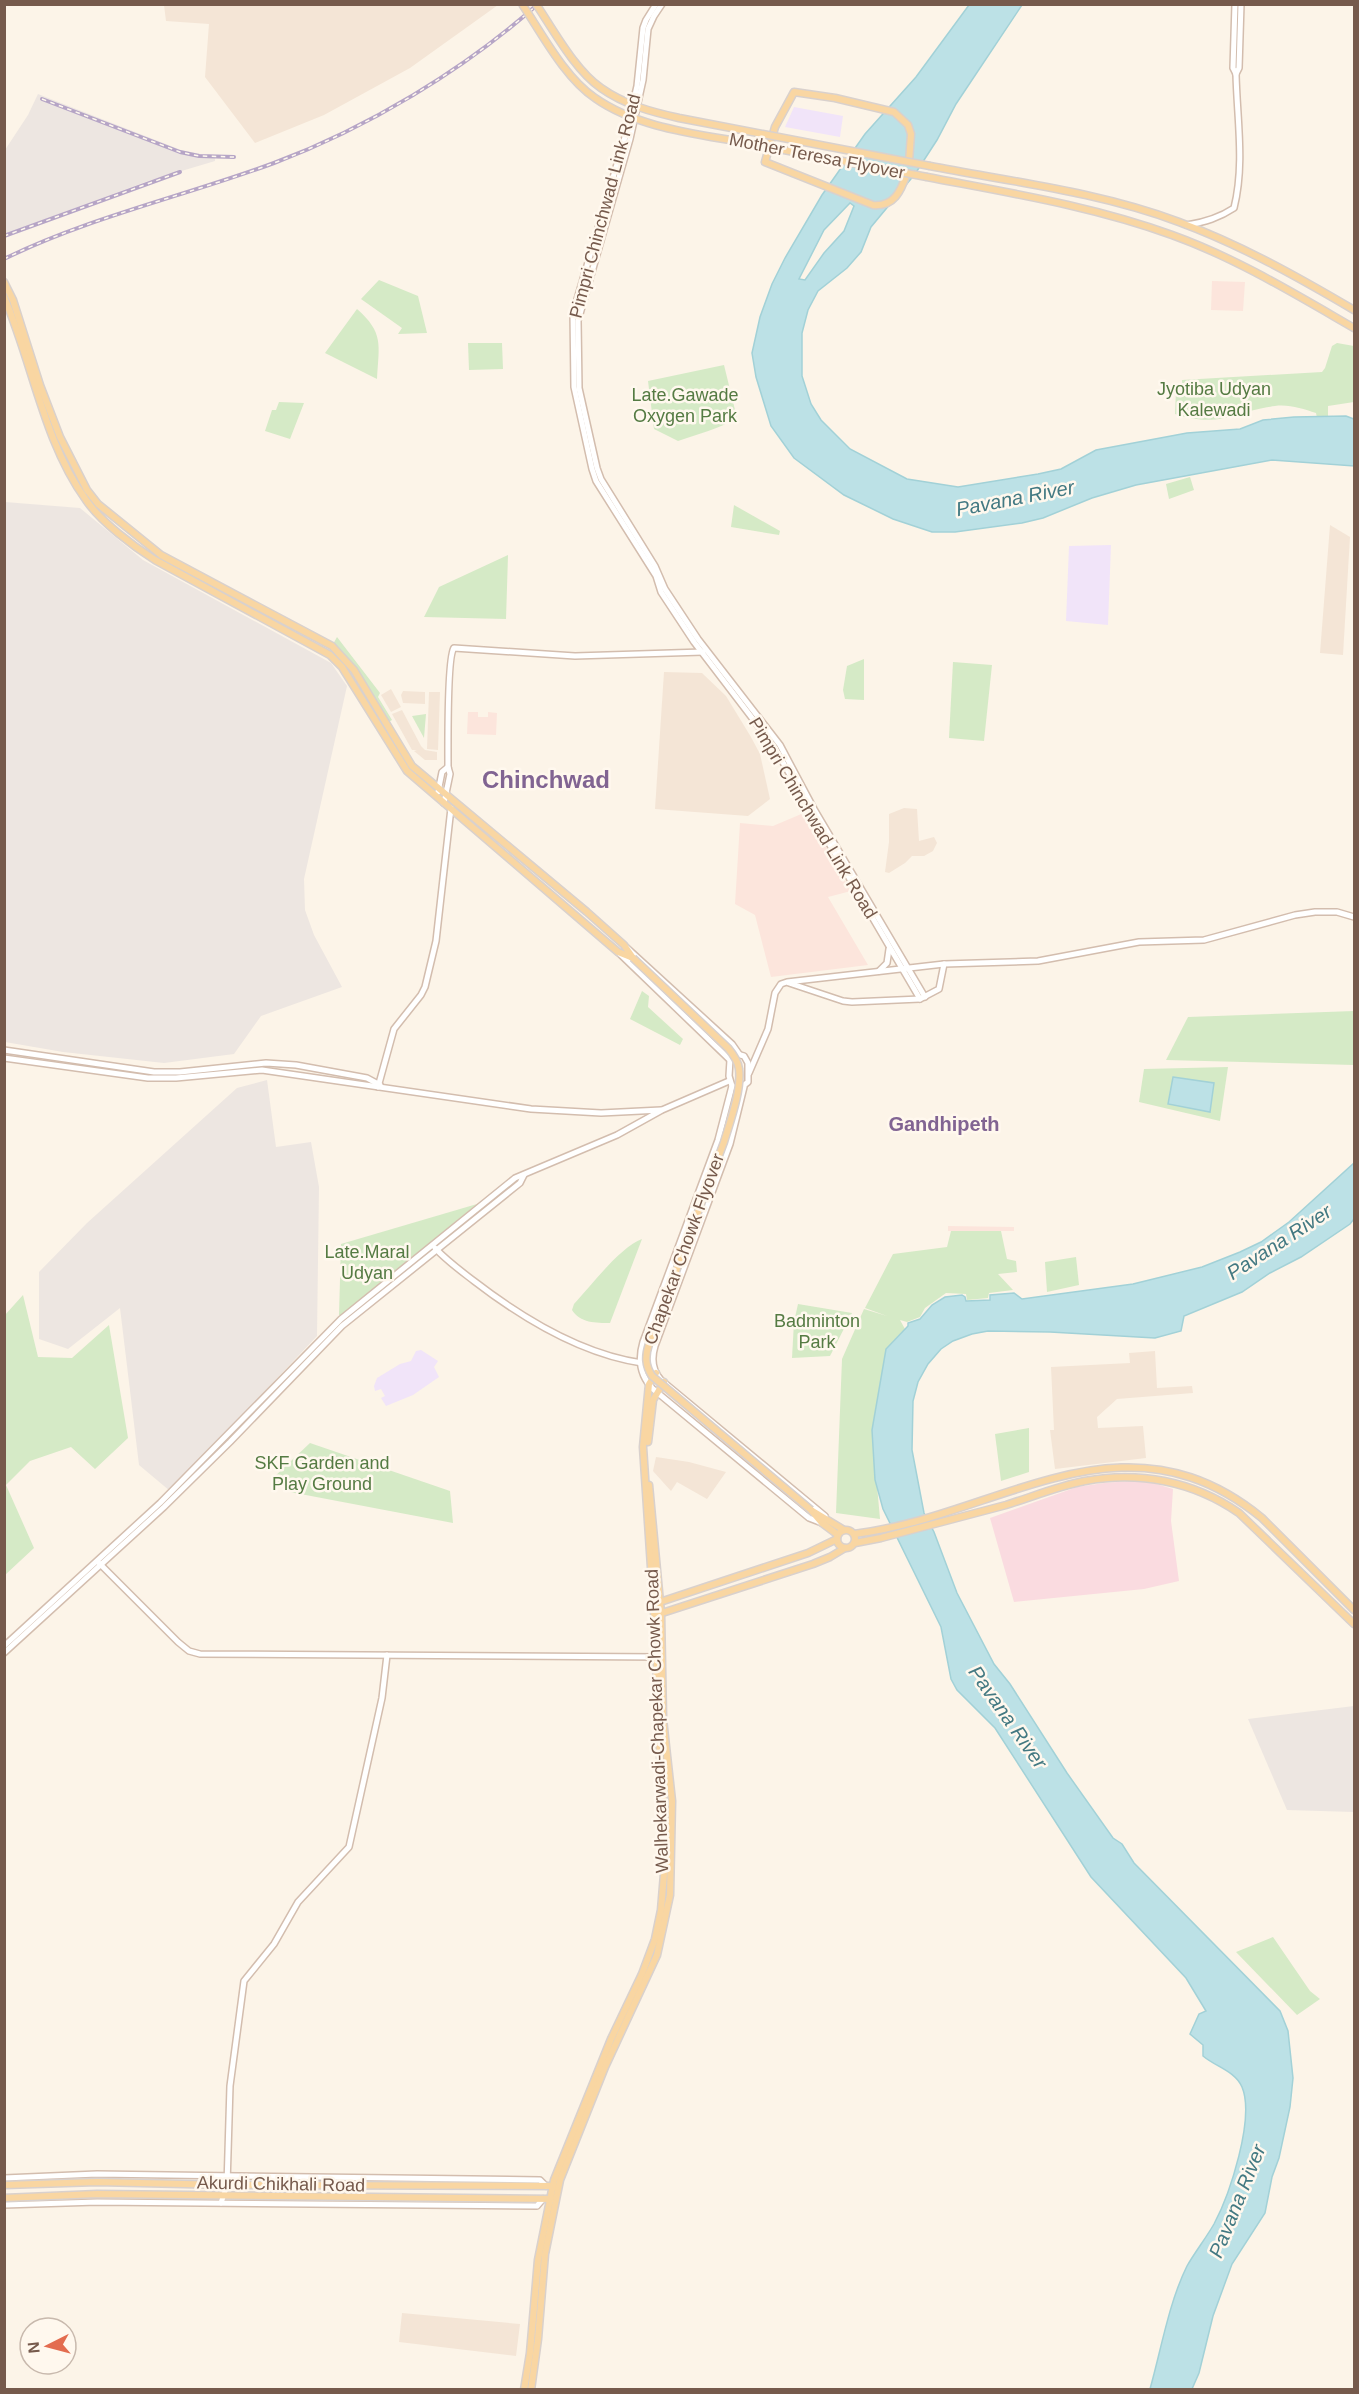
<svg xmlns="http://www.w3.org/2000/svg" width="1359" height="2394" font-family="Arial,sans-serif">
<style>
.residential{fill:#f4e5d6}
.commercial{fill:#fce5dc}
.industrial{fill:#ede6e1}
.education{fill:#f1e4f9}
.medical{fill:#fadbe0}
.green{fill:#d5eac6}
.water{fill:#bce1e6;stroke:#a2d1d7;stroke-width:1.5;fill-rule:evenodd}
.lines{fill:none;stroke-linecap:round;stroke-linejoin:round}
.secondary-casing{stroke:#d3bdae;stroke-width:8}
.primary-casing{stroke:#d9d1cd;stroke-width:9}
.secondary{stroke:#fff;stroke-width:5}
.primary{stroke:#f9d6a2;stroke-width:6}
.rail-casing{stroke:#b6a5c6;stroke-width:4}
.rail{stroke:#fff8ee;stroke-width:1.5;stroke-dasharray:4.5;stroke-linecap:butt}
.primary-bridge-casing{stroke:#d9d1cd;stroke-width:9;stroke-linecap:butt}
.primary-bridge{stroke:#f9d6a2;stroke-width:6}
.labels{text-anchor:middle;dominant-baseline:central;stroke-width:5;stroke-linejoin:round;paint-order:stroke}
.street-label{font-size:18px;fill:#765a4c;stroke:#fff8ee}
.park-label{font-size:18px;fill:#557b43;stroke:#fff8ee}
.water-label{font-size:20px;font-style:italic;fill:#437982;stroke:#fff8ee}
.neighbourhood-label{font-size:20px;font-weight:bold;fill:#816492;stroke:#fff8ee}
.district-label{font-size:24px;font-weight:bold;fill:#816492;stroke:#fff8ee}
</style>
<rect width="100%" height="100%" fill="#fcf4e8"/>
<g class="residential">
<polygon points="164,5 164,4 498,5 410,68 324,115 255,143 205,77 209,24 166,21"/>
<polygon points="1330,525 1350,537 1343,655 1320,653"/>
<polygon points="664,672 702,673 726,696 751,737 760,754 770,799 748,816 655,809"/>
<polygon points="391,689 401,707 391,712 381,695"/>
<polygon points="403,691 425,692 425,704 403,703 401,695"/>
<polygon points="429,692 440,692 438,750 427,749"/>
<polygon points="402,710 421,746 425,750 437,752 437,760 425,760 414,751 417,750 412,750 392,714"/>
<polygon points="904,808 917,809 919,841 934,837 937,843 933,851 924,856 912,856 905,863 889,873 885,872 889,842 889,814"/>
<polygon points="1155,1351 1157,1388 1192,1386 1193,1393 1117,1399 1097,1417 1098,1428 1143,1426 1146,1458 1055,1469 1050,1430 1054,1430 1051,1367 1130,1363 1129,1353"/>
<polygon points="656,1457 689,1462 726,1472 707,1499 677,1482 671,1491 653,1471"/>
<polygon points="402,2313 520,2324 516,2356 399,2342"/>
</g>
<g class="commercial">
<polygon points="1212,281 1245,282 1243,311 1211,310"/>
<polygon points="468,712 478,712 478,717 488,717 488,712 497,713 496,735 467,734"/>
<polygon points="806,812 851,891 828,897 868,965 771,977 755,915 735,904 740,823 773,826"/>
<polygon points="948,1226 1014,1227 1014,1231 948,1231"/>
</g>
<g class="industrial">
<polygon points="38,94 181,150 215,157 215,161 148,181 5,234 5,150 28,115"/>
<polygon points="5,502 80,508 143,560 331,663 347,686 304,879 305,910 314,935 342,987 261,1016 234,1054 164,1063 63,1052 5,1042"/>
<polygon points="267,1080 276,1147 311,1142 319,1187 317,1336 170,1491 139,1465 120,1308 68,1349 39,1339 39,1272 87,1223 237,1088"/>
<polygon points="1354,1706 1354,1812 1287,1810 1248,1719"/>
</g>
<g class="education">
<polygon points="794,107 843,116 840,137 785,127"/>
<polygon points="1111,545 1108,625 1066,621 1069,546"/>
<polygon points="421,1350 438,1361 434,1367 439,1377 413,1395 386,1406 381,1398 385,1396 381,1389 375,1391 374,1386 377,1378 400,1364 411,1361 416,1351"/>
</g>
<polygon class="medical" points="1143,1480 1173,1489 1171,1521 1179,1581 1144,1589 1014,1602 990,1518 1077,1487 1104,1483"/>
<g class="green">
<polygon points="379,280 418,296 427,333 398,334 402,328 361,299"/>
<path d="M357,309C384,333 379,344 377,379L325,353Z"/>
<polygon points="468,343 502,343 503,369 469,370"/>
<path d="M1337,343L1354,346V402L1328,406V418H1317L1316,413C1303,409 1289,404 1275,406C1233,411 1221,429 1175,414L1176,390H1182V380L1322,372L1325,368L1332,346Z"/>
<path d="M724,365L737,418C719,429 698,434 678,441L654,429L648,381Z"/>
<polygon points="279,402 304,403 290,439 265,431 272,410 276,410"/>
<polygon points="1190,477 1194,490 1169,499 1166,484"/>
<polygon points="734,505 780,531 779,535 731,527"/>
<polygon points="508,555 506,619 424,617 439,587"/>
<polygon points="337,637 380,693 378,697 392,720 387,723 348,659 332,646"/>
<polygon points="864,659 864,700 845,699 843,690 847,666"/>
<polygon points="953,662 992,665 984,741 949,738"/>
<polygon points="426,714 424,738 412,716"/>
<polygon points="642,991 649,996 648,1007 683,1039 680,1045 630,1019"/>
<polygon points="1354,1011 1354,1065 1166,1060 1188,1017"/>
<polygon points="1228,1067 1220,1121 1139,1102 1144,1069"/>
<polygon points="477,1204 342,1316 339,1315 341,1244"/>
<polygon points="951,1231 1001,1231 1007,1259 1016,1261 1017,1272 998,1274 1013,1290 989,1293 988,1298 967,1300 966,1294 946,1293 925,1308 920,1317 907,1322 900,1320 905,1329 886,1349 872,1430 880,1519 836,1513 842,1359 864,1309 887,1316 865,1308 893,1254 947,1247"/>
<path d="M642,1239L610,1323C596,1323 580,1323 572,1310L574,1304C590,1287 621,1246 642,1239Z"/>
<polygon points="1076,1257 1079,1285 1047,1292 1045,1262"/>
<polygon points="23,1295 38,1357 72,1358 109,1325 128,1438 95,1469 71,1447 30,1461 6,1485 34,1548 5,1575 5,1315"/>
<polygon points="798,1304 852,1313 830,1356 792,1358 794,1322"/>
<polygon points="1029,1428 1029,1472 1001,1481 995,1434"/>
<polygon points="310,1443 450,1491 453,1523 290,1492 273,1478"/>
<polygon points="1273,1937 1310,1991 1320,1999 1297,2015 1236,1952"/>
</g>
<g class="water">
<path d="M969,5H1022L956,104L937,140L915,174L871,227L861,252L847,268L818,291L808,310L802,333V376L811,404L821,420L850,449L907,479L958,487L1038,474L1061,469L1096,450L1187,433L1240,429L1263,420L1294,417L1346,416L1354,419V466L1272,460L1136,485L1092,498L1043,518L1022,523L955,532H932L893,519L844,495L794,458L771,426L756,377L752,353L760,317L772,284L785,258L822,195L865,134L916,77ZM850,203L854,206L844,231L824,253L805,280L799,279L824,230Z"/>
<polygon points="1173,1077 1214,1083 1210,1112 1168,1104"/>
<path d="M1354,1163V1219L1350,1224L1301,1257L1270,1273L1242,1292L1184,1316L1181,1331L1155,1338L1050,1332L988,1331L972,1334L953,1341L941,1349L928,1364L918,1382L913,1401L912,1450L924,1513L934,1532L957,1593L994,1664L1010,1684L1067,1773L1113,1838L1122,1844L1134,1863L1280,2011L1288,2031L1293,2078L1290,2107L1279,2158L1272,2177L1265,2213L1232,2264L1213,2316L1199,2373L1192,2389H1150C1161,2350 1169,2302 1187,2266C1195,2252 1206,2238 1214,2224C1230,2194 1255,2118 1242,2087C1235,2071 1216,2067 1203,2056V2045L1190,2034L1199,2014L1206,2011L1186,1978L1091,1877L995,1728L957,1690L951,1679L941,1627L883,1509L875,1480L872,1430L886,1349L908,1326V1323L920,1319L932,1305L945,1297L962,1295L965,1297L966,1301L990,1300V1295L1014,1293L1022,1299L1133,1284L1202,1267L1240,1252L1261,1242L1289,1222Z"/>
</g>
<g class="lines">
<g class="secondary-casing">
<g id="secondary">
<polyline points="656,4 646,20 643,28 637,86 625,137 573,313 574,387 592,469 596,481 656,576 661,592 694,642 775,748 810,811 920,999"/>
<polyline points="662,4 654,16 648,29 643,80 630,139 578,321 579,388 597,468 601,479 655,566 665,589 698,639 780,745 814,809 925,997"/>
<polyline points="1236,74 1239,68 1241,4"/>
<path d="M1187,225C1205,222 1219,218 1234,208C1245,164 1237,119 1236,74L1233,68L1235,4"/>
<polyline points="438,792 442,772 448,767"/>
<path d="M444,803L450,774L448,767C448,749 447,656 454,648L575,656L703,652"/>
<polyline points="627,948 732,1044 739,1054"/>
<polyline points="619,953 730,1060"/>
<polyline points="879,971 887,963 889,949"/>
<polyline points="789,983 843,1001 852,1002 920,999 939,989 944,964"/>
<polyline points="4,1050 154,1072 180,1072 266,1063 296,1065 367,1078 380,1085"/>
<polygon points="737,1054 744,1056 748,1063 748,1082 739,1089 732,1086 729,1076 730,1060"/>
<polyline points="4,1058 148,1078 176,1078 262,1070 531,1109 601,1113 661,1110"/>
<polyline points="749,1073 768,1029 775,993 781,984 787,982 944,964 1038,961 1139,942 1204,940 1295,915 1315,912 1337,912 1354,917"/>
<path d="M732,1086L718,1140L643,1342C638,1359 640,1376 653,1389L809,1518L822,1523"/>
<polyline points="378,1087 394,1029 421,995 425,987 436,941 451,808"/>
<path d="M744,1087L730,1144L655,1346C651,1359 652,1370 661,1380L825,1516"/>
<path d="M435,1248C447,1261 461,1271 474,1281C522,1318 580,1354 642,1363"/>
<polyline points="99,1563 178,1642 189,1651 200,1654 660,1657"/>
<polyline points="4,1646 160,1503 341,1319 515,1178 617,1135 662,1110 729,1081"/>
<polyline points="4,1653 164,1507 230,1442 342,1326 520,1183 524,1175"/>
<polyline points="4,2178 97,2174 540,2180 546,2186"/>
<polyline points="221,2203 227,2185 230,2086 244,1981 274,1944 298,1902 349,1847 382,1698 387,1655"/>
<polyline points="4,2205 97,2202 537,2206 543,2199"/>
</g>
</g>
<g class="primary-casing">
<g id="primary">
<path d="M930,166C1013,182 1099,192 1179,222C1241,245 1298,277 1354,310"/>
<path d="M907,173C901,191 894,207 873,205L765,162L775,127L794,92L835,98L894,112L908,125L911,134L909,162"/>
<path d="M927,177C1010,193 1092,206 1172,235C1236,258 1295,294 1354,328"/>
<polyline points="4,282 13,300 40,385 60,437 87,490 98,504 161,555 332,646 354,670 412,766 587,912 624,945 633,958"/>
<path d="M4,297C33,364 43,440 86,500C101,522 133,546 155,560L330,655L342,667L407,771L618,952L633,958"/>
<polyline points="648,1442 653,1400 664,1382"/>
<polyline points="811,1510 844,1530"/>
<polyline points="811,1510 822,1523 838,1535"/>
<circle cx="846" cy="1539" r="9"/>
<path d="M854,1534C1000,1516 1123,1404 1262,1518L1354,1610"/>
<path d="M855,1543L881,1538C923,1527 964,1516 1006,1505C1032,1497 1058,1486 1085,1481C1139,1471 1193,1481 1239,1513L1354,1624"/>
<polyline points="657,1603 808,1553 837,1539"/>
<polyline points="659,1614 813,1564 830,1557 845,1548"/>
<polyline points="4,2185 97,2182 227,2185 556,2186"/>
<polyline points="4,2198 97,2194 552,2199"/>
<polyline points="524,2390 530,2353 538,2260 554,2180 611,2039 642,1974 655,1939 661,1910 666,1850 665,1827 656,1696 657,1657 643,1447 649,1384 656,1373"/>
<polyline points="531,2390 538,2339 545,2254 560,2180 605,2067 657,1955 670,1895 672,1801 663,1719 661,1613 649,1485"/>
</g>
</g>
<use href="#secondary" class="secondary"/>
<use href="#primary" class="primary"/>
<g class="rail-casing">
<g id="rail">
<polyline points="42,99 180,152 199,156 234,157"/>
<polyline points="4,236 180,172"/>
<path d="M4,259C90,217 185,196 274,163C367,128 464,70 538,4"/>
</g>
</g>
<use href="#rail" class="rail"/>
<g class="primary-bridge-casing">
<g id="primary-bridge">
<path d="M522,4C542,34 565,78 595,98C639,129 700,134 752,144C810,155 869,166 927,177"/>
<path d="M536,4C554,31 575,70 601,88C625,105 652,112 679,118L930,166"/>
<path d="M633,958L728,1048C733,1054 738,1061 739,1069C742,1089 730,1122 724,1142L649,1344C645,1356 645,1365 652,1376L811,1510"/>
</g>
</g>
<use href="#primary-bridge" class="primary-bridge"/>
</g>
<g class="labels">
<g class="street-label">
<text transform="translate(817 156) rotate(11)">Mother Teresa Flyover</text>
<text transform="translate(605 206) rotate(-75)">Pimpri Chinchwad Link Road</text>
<text transform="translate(813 818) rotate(59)">Pimpri Chinchwad Link Road</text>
<text transform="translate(684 1249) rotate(-70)">Chapekar Chowk Flyover</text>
<text transform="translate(657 1721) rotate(-92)">Walhekarwadi-Chapekar Chowk Road</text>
<text transform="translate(281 2184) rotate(1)">Akurdi Chikhali Road</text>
</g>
<g class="park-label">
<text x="1214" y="389">Jyotiba Udyan<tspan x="1214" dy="21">Kalewadi</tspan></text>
<text x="685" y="395">Late.Gawade<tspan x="685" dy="21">Oxygen Park</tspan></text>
<text x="367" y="1252">Late.Maral<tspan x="367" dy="21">Udyan</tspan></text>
<text x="817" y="1321">Badminton<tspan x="817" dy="21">Park</tspan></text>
<text x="322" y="1463">SKF Garden and<tspan x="322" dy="21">Play Ground</tspan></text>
</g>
<g class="water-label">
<text transform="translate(1015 498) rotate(-11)">Pavana River</text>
<text transform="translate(1279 1242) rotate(-33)">Pavana River</text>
<text transform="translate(1008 1717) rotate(55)">Pavana River</text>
<text transform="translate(1237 2201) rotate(-68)">Pavana River</text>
</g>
<g class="neighbourhood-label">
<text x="944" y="1124">Gandhipeth</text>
</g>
<g class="district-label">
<text x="546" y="779">Chinchwad</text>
</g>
</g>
<rect width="1359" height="2394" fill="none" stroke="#765a4c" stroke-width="12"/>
<g transform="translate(48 2346) rotate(264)"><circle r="28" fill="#fff8ee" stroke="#c8b9ad" stroke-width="1.5"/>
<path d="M0-4.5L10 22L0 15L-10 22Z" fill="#e36c4f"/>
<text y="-9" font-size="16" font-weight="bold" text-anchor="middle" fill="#765a4c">N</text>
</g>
</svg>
